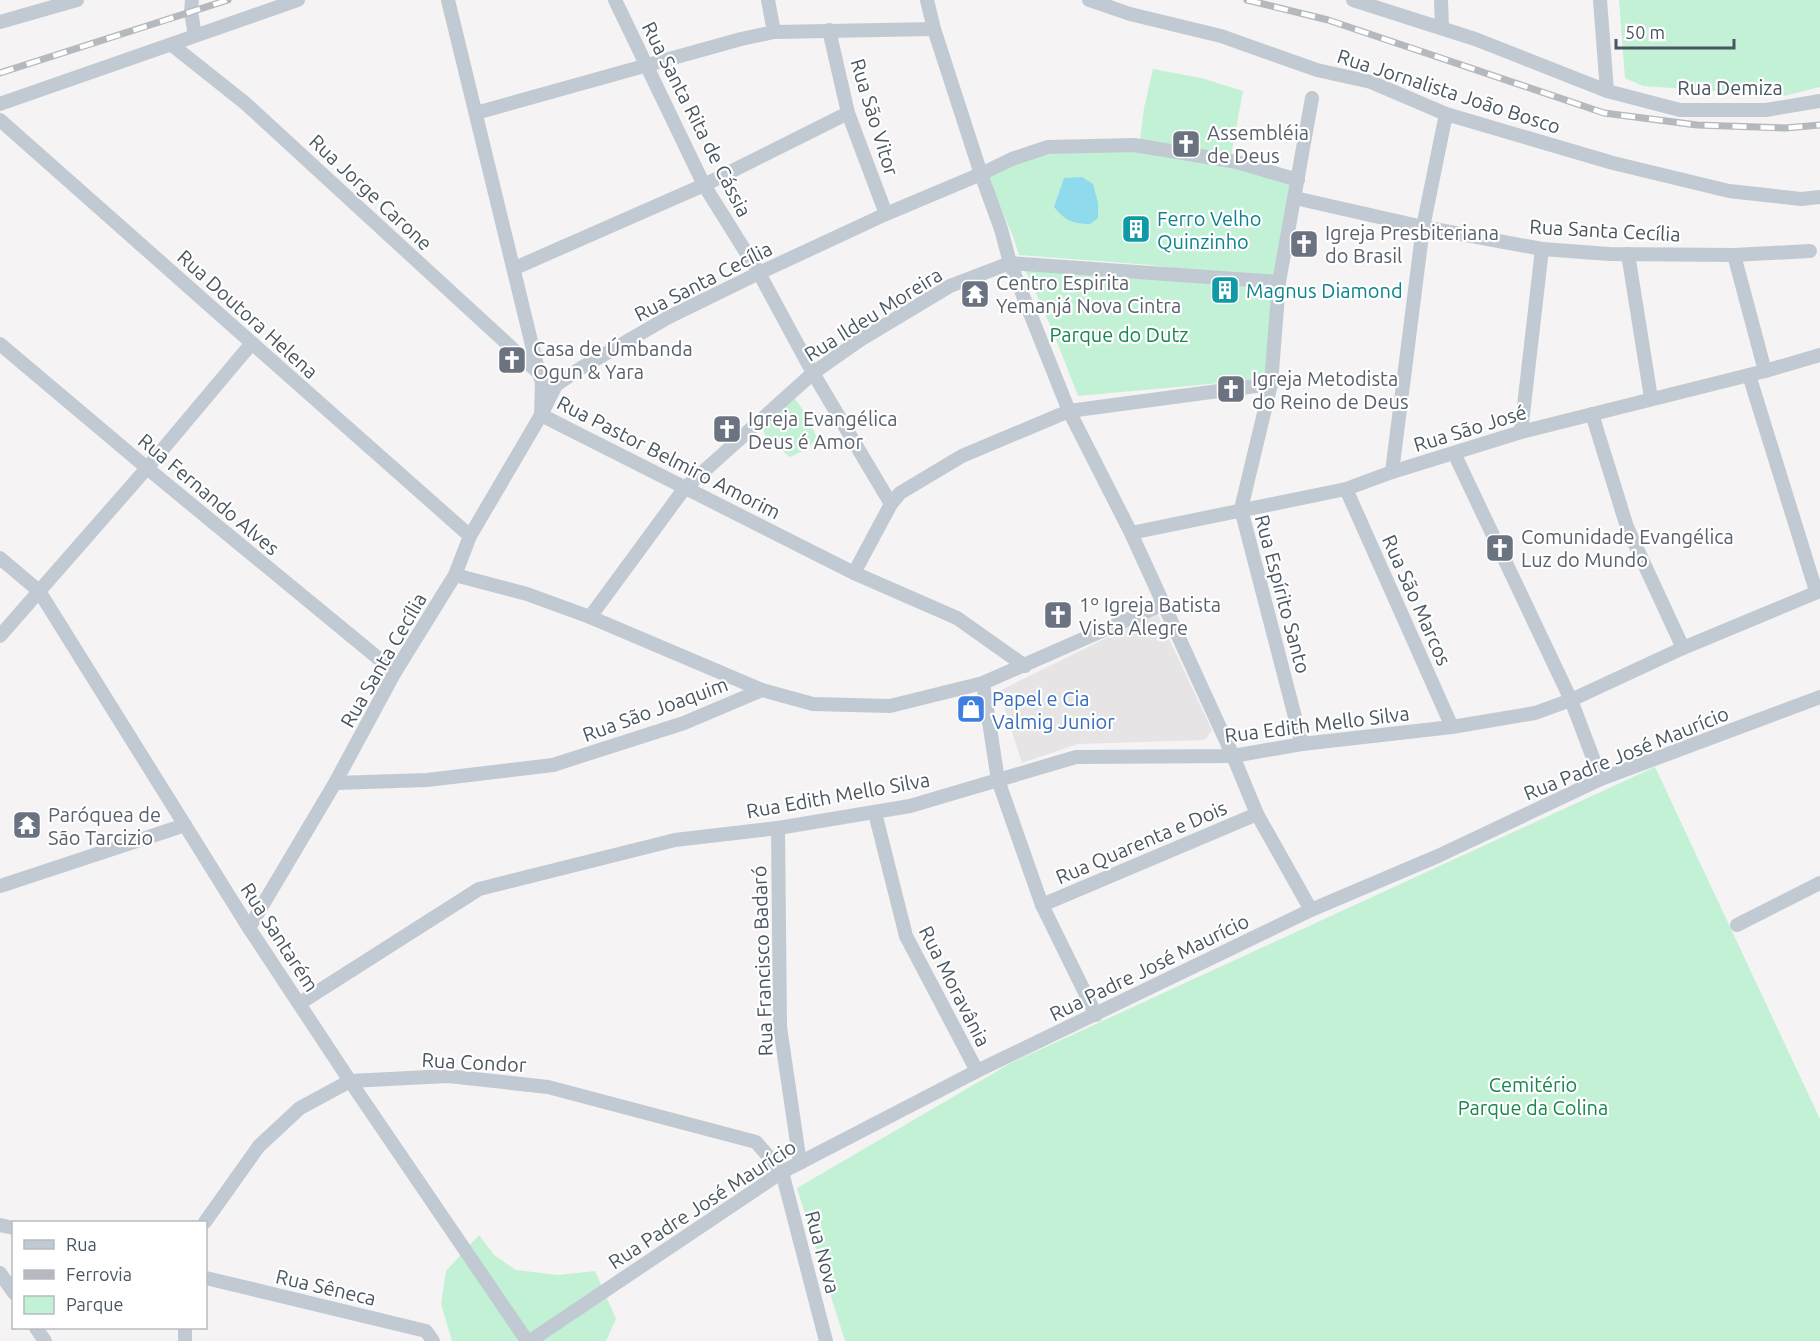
<svg xmlns="http://www.w3.org/2000/svg" width="1820" height="1341" font-family="Ubuntu,sans-serif">
<style>
.education{fill:#e6e4e5}
.green{fill:#c3f1d5}
.water{fill:#90daee}
.lines{fill:none;stroke-linecap:round;stroke-linejoin:round}
.street{stroke:#c1cad2;stroke-width:14}
.rail-casing{stroke:#b5b8bd;stroke-width:7}
.rail{stroke:#fff;stroke-width:4.5;stroke-dasharray:14;stroke-linecap:butt}
.labels{text-anchor:middle;dominant-baseline:central;stroke-width:4.5;stroke-linejoin:round;paint-order:stroke}
.street-label{font-size:20px;fill:#4a5661;stroke:#fff}
.worship-label{font-size:20px;fill:#5b616d;stroke:#fff;text-anchor:start}
.culture-label{font-size:20px;fill:#0d838f;stroke:#fff;text-anchor:start}
.park-label{font-size:20px;fill:#17864f;stroke:#fff}
.shop-label{font-size:20px;fill:#366cbe;stroke:#fff;text-anchor:start}
</style>
<rect width="100%" height="100%" fill="#f5f3f3"/>
<polygon class="education" points="1157,613 1212,730 1205,740 1078,744 1022,763 999,691"/>
<g class="green">
<polygon points="1619,0 1820,0 1820,87 1784,96 1643,86 1625,78"/>
<polygon points="1153,69 1201,78 1243,91 1231,156 1140,140 1144,108"/>
<polygon points="1097,150 1145,151 1219,164 1293,183 1275,281 1151,265 1019,255 1013,236 987,177 1032,158 1051,154"/>
<polygon points="1024,268 1273,287 1265,379 1078,396 1052,329"/>
<polygon points="795,399 807,415 817,438 807,449 790,457 767,438 760,425"/>
<polygon points="1655,767 1820,1119 1820,1341 845,1341 797,1188 1011,1063"/>
<polygon points="479,1235 494,1255 516,1270 558,1275 595,1271 616,1319 606,1341 452,1341 441,1304 446,1271"/>
</g>
<path class="water" d="M1082,177L1093,184L1098,203V218L1090,224C1072,224 1065,220 1054,207L1064,178Z"/>
<g class="lines">
<g class="street">
<polyline points="192,0 191,12 195,35"/>
<polyline points="448,0 539,374 542,382 541,415 854,573 957,618 1025,666"/>
<polyline points="615,0 704,185 759,273 813,373 891,504"/>
<polyline points="768,0 774,32"/>
<polyline points="927,0 934,29 981,174 1001,229 1010,263 1069,411 1131,533 1233,756 1257,814 1311,910"/>
<polyline points="1089,0 1130,14 1221,36 1317,70 1371,82 1446,114 1613,163 1729,191 1801,199 1820,197"/>
<polyline points="1353,0 1475,39 1607,91 1680,110 1766,110 1820,101"/>
<polyline points="1441,0 1442,27"/>
<polyline points="1600,0 1607,91"/>
<polyline points="0,22 77,0"/>
<polyline points="829,30 848,113 886,214"/>
<polyline points="172,45 245,103 539,373"/>
<polyline points="0,104 298,0"/>
<polyline points="476,113 741,39 774,32 934,29"/>
<polyline points="0,120 470,536"/>
<polyline points="1295,198 1423,227 1542,249 1609,254 1734,255 1810,251"/>
<polyline points="1628,254 1651,398"/>
<polyline points="1734,255 1765,371"/>
<polyline points="515,268 704,185 848,113"/>
<polyline points="0,344 147,468 395,672"/>
<polyline points="1749,375 1816,591"/>
<polyline points="1592,414 1627,527 1683,648"/>
<polyline points="1521,432 1542,249"/>
<polyline points="1454,453 1571,700 1601,779"/>
<polyline points="1392,472 1423,227 1446,114"/>
<polyline points="1346,489 1452,727"/>
<polyline points="1131,533 1346,489 1392,472 1521,432 1765,371 1820,355"/>
<polyline points="0,558 39,591 249,928 350,1081 527,1341"/>
<polyline points="854,573 891,504 900,493 962,456 1069,411 1271,384"/>
<polyline points="455,575 527,594 590,617 762,690 813,704 890,706 983,683 1163,604"/>
<polyline points="590,617 684,489 813,373 860,340 950,286 1010,263 1279,282"/>
<polyline points="0,636 147,468 252,343"/>
<polyline points="983,683 998,780 1042,905 1096,1015"/>
<polyline points="1302,744 1241,509 1271,384 1279,282 1312,98"/>
<polyline points="335,783 427,780 553,765 684,723 762,690"/>
<polyline points="875,813 906,936 977,1071"/>
<polyline points="778,828 780,1027 800,1163"/>
<polyline points="0,886 185,825"/>
<polyline points="1042,905 1257,814"/>
<polyline points="1737,925 1820,883"/>
<polyline points="249,928 335,783 395,672 455,575 470,536 541,415 556,385 581,368 667,318 759,273 886,214 981,174 1012,159 1048,147 1134,145 1237,162 1298,180"/>
<polyline points="300,1003 479,889 675,840 778,828 910,806 1076,757 1233,756 1302,744 1452,727 1535,713 1571,700 1683,648 1820,591"/>
<polyline points="205,1222 259,1146 300,1108 350,1081 448,1076 548,1087 756,1142 782,1172 826,1341"/>
<polyline points="0,1225 14,1228"/>
<polyline points="0,1273 14,1293"/>
<polyline points="206,1278 426,1331 433,1341"/>
<polyline points="36,1328 45,1341"/>
<polyline points="185,1328 185,1341"/>
<polyline points="530,1341 782,1172 977,1071 1311,910 1438,856 1601,779 1820,697"/>
</g>
<g class="rail-casing">
<g id="rail">
<polyline points="1247,0 1328,20 1604,113 1697,125 1785,128 1820,125"/>
<polyline points="0,73 228,0"/>
</g>
</g>
<use href="#rail" class="rail"/>
</g>
<defs>
<g id="church-square" transform="scale(1.5)"><rect x="-9" y="-9" width="18" height="18" rx="4" fill="#6b7280" stroke="#fff"/><path d="M-1.2-6h2.4v3.5h3.3v2.4h-3.3V6h-2.4V-.1h-3.3v-2.4h3.3Z" fill="#fff"/></g>
<g id="building-square" transform="scale(1.5)"><rect x="-9" y="-9" width="18" height="18" rx="4" fill="#0f9aa8" stroke="#fff"/><path d="M-4-6H4V6H1V3H-1V6H-4ZM-2.5-4.3h1.7v1.8h-1.7ZM.8-4.3h1.7v1.8H.8ZM-2.5-1h1.7V.8h-1.7ZM.8-1h1.7V.8H.8Z" fill="#fff"/></g>
<g id="temple-square" transform="scale(1.5)"><rect x="-9" y="-9" width="18" height="18" rx="4" fill="#6b7280" stroke="#fff"/><path d="M0-6L5-2H3V0L6.5 2.5H4V6H1.5V3h-3V6H-4V2.5H-6.5L-3 0V-2H-5Z" fill="#fff"/></g>
<g id="shop-square" transform="scale(1.5)"><rect x="-9" y="-9" width="18" height="18" rx="4" fill="#3f7fe0" stroke="#fff"/><path d="M-5-2.5h2.3a2.7 3.5 0 0 1 5.4 0H5L5.5 6h-11ZM-1.5-2.5h3a1.5 2.3 0 0 0-3 0Z" fill="#fff"/></g>
</defs>
<g fill-rule="evenodd">
<use href="#church-square" x="1186" y="144"/>
<use href="#building-square" x="1136" y="229"/>
<use href="#church-square" x="1304" y="244"/>
<use href="#building-square" x="1225" y="290"/>
<use href="#temple-square" x="975" y="294"/>
<use href="#church-square" x="512" y="360"/>
<use href="#church-square" x="1231" y="389"/>
<use href="#church-square" x="727" y="429"/>
<use href="#church-square" x="1500" y="548"/>
<use href="#church-square" x="1058" y="615"/>
<use href="#shop-square" x="971" y="709"/>
<use href="#temple-square" x="27" y="825"/>
</g>
<g class="labels">
<g class="street-label">
<text x="1730" y="87">Rua Demiza</text>
<text transform="translate(1449 91) rotate(18)">Rua Jornalista João Bosco</text>
<text transform="translate(875 117) rotate(73)">Rua São Vitor</text>
<text transform="translate(697 119) rotate(63)">Rua Santa Rita de Cássia</text>
<text transform="translate(371 192) rotate(43)">Rua Jorge Carone</text>
<text transform="translate(1605 230) rotate(3)">Rua Santa Cecília</text>
<text transform="translate(703 281) rotate(-27)">Rua Santa Cecília</text>
<text transform="translate(248 314) rotate(42)">Rua Doutora Helena</text>
<text transform="translate(873 314) rotate(-32)">Rua Ildeu Moreira</text>
<text transform="translate(1470 428) rotate(-17)">Rua São José</text>
<text transform="translate(669 457) rotate(27)">Rua Pastor Belmiro Amorim</text>
<text transform="translate(209 494) rotate(40)">Rua Fernando Alves</text>
<text transform="translate(1283 594) rotate(75)">Rua Espírito Santo</text>
<text transform="translate(1417 600) rotate(66)">Rua São Marcos</text>
<text transform="translate(383 660) rotate(-60)">Rua Santa Cecília</text>
<text transform="translate(655 709) rotate(-20)">Rua São Joaquim</text>
<text transform="translate(1317 724) rotate(-7)">Rua Edith Mello Silva</text>
<text transform="translate(1626 753) rotate(-22)">Rua Padre José Maurício</text>
<text transform="translate(838 795) rotate(-10)">Rua Edith Mello Silva</text>
<text transform="translate(1141 842) rotate(-23)">Rua Quarenta e Dois</text>
<text transform="translate(280 937) rotate(57)">Rua Santarém</text>
<text transform="translate(762 961) rotate(-92)">Rua Francisco Badaró</text>
<text transform="translate(1149 967) rotate(-26)">Rua Padre José Maurício</text>
<text transform="translate(955 986) rotate(63)">Rua Moravânia</text>
<text transform="translate(474 1062) rotate(3)">Rua Condor</text>
<text transform="translate(702 1204) rotate(-33)">Rua Padre José Maurício</text>
<text transform="translate(823 1252) rotate(75)">Rua Nova</text>
<text transform="translate(326 1287) rotate(13)">Rua Sêneca</text>
</g>
<g class="worship-label">
<text x="1207" y="132">Assembléia<tspan x="1207" dy="23">de Deus</tspan></text>
<text x="1325" y="232">Igreja Presbiteriana<tspan x="1325" dy="23">do Brasil</tspan></text>
<text x="996" y="282">Centro Espirita<tspan x="996" dy="23">Yemanjá Nova Cintra</tspan></text>
<text x="533" y="348">Casa de Úmbanda<tspan x="533" dy="23">Ogun &amp; Yara</tspan></text>
<text x="1252" y="378">Igreja Metodista<tspan x="1252" dy="23">do Reino de Deus</tspan></text>
<text x="748" y="418">Igreja Evangélica<tspan x="748" dy="23">Deus é Amor</tspan></text>
<text x="1521" y="536">Comunidade Evangélica<tspan x="1521" dy="23">Luz do Mundo</tspan></text>
<text x="1079" y="604">1º Igreja Batista<tspan x="1079" dy="23">Vista Alegre</tspan></text>
<text x="48" y="814">Paróquea de<tspan x="48" dy="23">São Tarcizio</tspan></text>
</g>
<g class="culture-label">
<text x="1157" y="218">Ferro Velho<tspan x="1157" dy="23">Quinzinho</tspan></text>
<text x="1246" y="290">Magnus Diamond</text>
</g>
<g class="park-label">
<text x="1119" y="334">Parque do Dutz</text>
<text x="1533" y="1084">Cemitério<tspan x="1533" dy="23">Parque da Colina</tspan></text>
</g>
<g class="shop-label">
<text x="992" y="698">Papel e Cia<tspan x="992" dy="23">Valmig Junior</tspan></text>
</g>
</g>
<rect x="12" y="1221" width="195" height="108" fill="#ffffff" stroke="#b7bbc0" stroke-width="1.5"/>
<rect x="24" y="1240" width="30" height="9" fill="#c1cad2" stroke="#b7bbc0" stroke-width="1.5"/>
<text x="66" y="1251" font-size="18" fill="#4a5661">Rua</text>
<rect x="24" y="1270" width="30" height="9" fill="#b5b8bd" stroke="#b7bbc0" stroke-width="1.5"/>
<text x="66" y="1281" font-size="18" fill="#4a5661">Ferrovia</text>
<rect x="24" y="1296" width="30" height="18" fill="#c3f1d5" stroke="#b7bbc0" stroke-width="1.5"/>
<text x="66" y="1311" font-size="18" fill="#4a5661">Parque</text>
<path d="M1616 39v9h118v-9" fill="none" stroke="#4a5661" stroke-width="3"/>
<text x="1625" y="39" font-size="18" fill="#4a5661" stroke="#ffffff" stroke-width="4.5" paint-order="stroke">50 m</text>
</svg>
